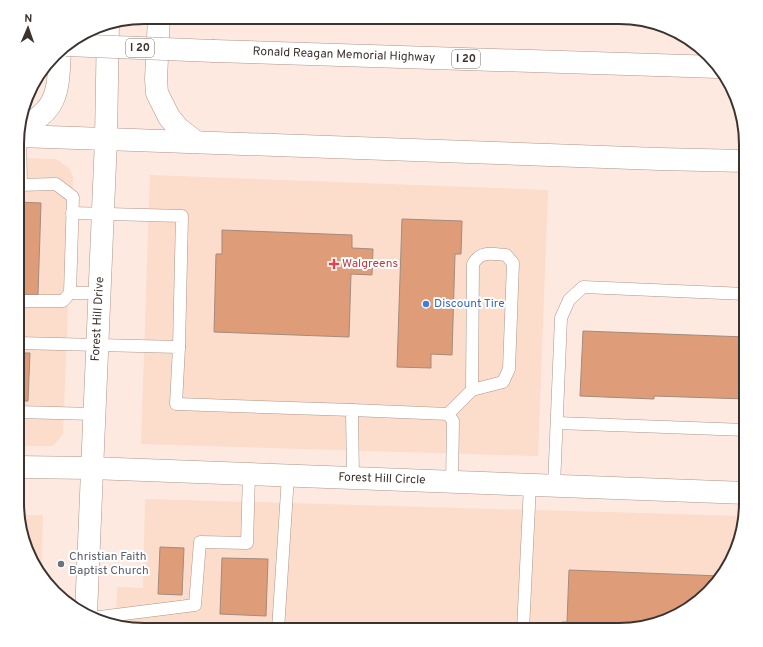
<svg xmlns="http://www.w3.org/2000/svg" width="763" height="647" font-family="Overpass,sans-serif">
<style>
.built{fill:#fcdccb}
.building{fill:#df9c78;stroke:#a28b7f}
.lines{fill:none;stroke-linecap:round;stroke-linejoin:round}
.lane-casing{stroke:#ad9589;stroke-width:13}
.secondary-casing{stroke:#ad9589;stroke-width:23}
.highway-casing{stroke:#ad9589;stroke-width:23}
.lane{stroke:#fff;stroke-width:12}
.secondary{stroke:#fff;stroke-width:22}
.highway{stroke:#fff;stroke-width:22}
.highway-bridge-casing{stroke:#ad9589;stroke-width:23;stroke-linecap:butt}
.highway-bridge{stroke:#fff;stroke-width:22}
.health-dot{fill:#e0444e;stroke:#fff;stroke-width:1.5}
.shop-dot{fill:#3f7fe0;stroke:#fff;stroke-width:1.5}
.worship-dot{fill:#6b7280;stroke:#fff;stroke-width:1.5}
.labels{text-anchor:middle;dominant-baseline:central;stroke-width:4;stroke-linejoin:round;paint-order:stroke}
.shield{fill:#fff;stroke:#77706d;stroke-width:1}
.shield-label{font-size:11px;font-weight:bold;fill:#3d332e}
.street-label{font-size:12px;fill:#3d332e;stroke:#fff}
.health-label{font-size:12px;fill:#be3a42;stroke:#fff;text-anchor:start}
.shop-label{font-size:12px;fill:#366cbe;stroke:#fff;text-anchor:start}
.worship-label{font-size:12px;fill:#5b616d;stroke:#fff;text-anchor:start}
.rim{fill:none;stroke:#3d332e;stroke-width:2}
</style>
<rect width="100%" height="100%" fill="#fde9df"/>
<g class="built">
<polygon points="18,158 56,159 69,168 73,176 63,434 53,446 17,446"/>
<polygon points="150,175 548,190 538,456 141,444"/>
<polygon points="145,499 743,516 736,552 709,593 668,620 627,630 144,630 116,624 117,587 143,588"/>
<polygon points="18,515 43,515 41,575 30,559"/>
</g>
<g class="building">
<polygon points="18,202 41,203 38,295 18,294"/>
<polygon points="402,219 462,221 461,254 455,254 452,355 431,354 431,368 397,367"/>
<polygon points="222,230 352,235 352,248 373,249 372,275 351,274 349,337 214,332 216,254 222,254"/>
<polygon points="583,331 746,337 746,399 654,396 654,399 580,396"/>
<polygon points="18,353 30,353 28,401 18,401"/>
<polygon points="160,547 184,548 182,595 158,594"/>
<polygon points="222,558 268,559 266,616 220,614"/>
<polygon points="569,570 720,576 709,593 668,620 627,630 562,630 562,622 567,622"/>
</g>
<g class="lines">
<g class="lane-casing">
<g id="lane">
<polyline points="20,136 21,185"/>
<polyline points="72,213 182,216 179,347"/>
<polyline points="70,293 99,293"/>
<polyline points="18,301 63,301 70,293 73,197 56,184 18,185"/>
<polyline points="18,343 179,347 176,404 352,410 353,478"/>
<polyline points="352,410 448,414 453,421 452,482"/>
<polyline points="18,412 94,414"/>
<path d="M448,414L472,390L473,264C481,250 492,254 506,255L513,263L509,369L503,382L472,390"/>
<polyline points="557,423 746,430"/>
<polyline points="554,486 561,318 569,300 583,287 746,294"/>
<polyline points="92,618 195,605 200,542 247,543 249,474"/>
<polyline points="278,630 288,476"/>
<polyline points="523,630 530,485"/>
</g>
</g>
<g class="secondary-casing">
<g id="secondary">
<polyline points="159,17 156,79 157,93 169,117 178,128 196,142"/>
<path d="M18,129C60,111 58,89 60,49"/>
<polyline points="18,136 106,139"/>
<polyline points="17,467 91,468 746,493"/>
<polyline points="86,614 106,139 108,23"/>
</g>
</g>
<g class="highway-casing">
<g id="highway">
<polyline points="214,51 718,67"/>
<polyline points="106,139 659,159 746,161"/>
</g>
</g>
<use href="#lane" class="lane"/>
<use href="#secondary" class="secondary"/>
<use href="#highway" class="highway"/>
<g class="highway-bridge-casing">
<polyline id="highway-bridge" points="66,45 214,51"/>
</g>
<use href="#highway-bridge" class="highway-bridge"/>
</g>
<path class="health-dot" d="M332 258h4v4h4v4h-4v4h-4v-4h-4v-4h4z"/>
<circle class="shop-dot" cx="426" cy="304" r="4"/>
<circle class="worship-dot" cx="61" cy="564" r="4"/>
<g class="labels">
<g class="shield">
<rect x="126" y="39" width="28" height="18" rx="3"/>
<rect x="452" y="50" width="28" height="18" rx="3"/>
</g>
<g class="shield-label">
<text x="140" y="48">I 20</text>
<text x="466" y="59">I 20</text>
</g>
<g class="street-label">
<text transform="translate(344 55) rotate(2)">Ronald Reagan Memorial Highway</text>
<text transform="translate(98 319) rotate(-87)">Forest Hill Drive</text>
<text transform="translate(382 479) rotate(2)">Forest Hill Circle</text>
</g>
<g class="health-label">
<text x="342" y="264">Walgreens</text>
</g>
<g class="shop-label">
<text x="434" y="304">Discount Tire</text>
</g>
<g class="worship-label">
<text x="69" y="557">Christian Faith<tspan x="69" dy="14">Baptist Church</tspan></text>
</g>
</g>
<path d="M0 0H763V647H0ZM144 24H619A120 120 0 0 1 739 144V503A120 120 0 0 1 619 623H144A120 120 0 0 1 24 503V144A120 120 0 0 1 144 24Z" fill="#fff" fill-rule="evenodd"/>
<path class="rim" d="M144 24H619A120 120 0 0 1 739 144V503A120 120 0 0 1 619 623H144A120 120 0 0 1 24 503V144A120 120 0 0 1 144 24Z"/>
<g transform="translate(28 28) rotate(2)" stroke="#ffffff" stroke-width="3" paint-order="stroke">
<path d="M0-3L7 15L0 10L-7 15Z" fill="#3d332e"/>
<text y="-6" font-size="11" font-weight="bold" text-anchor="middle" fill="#3d332e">N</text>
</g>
</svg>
